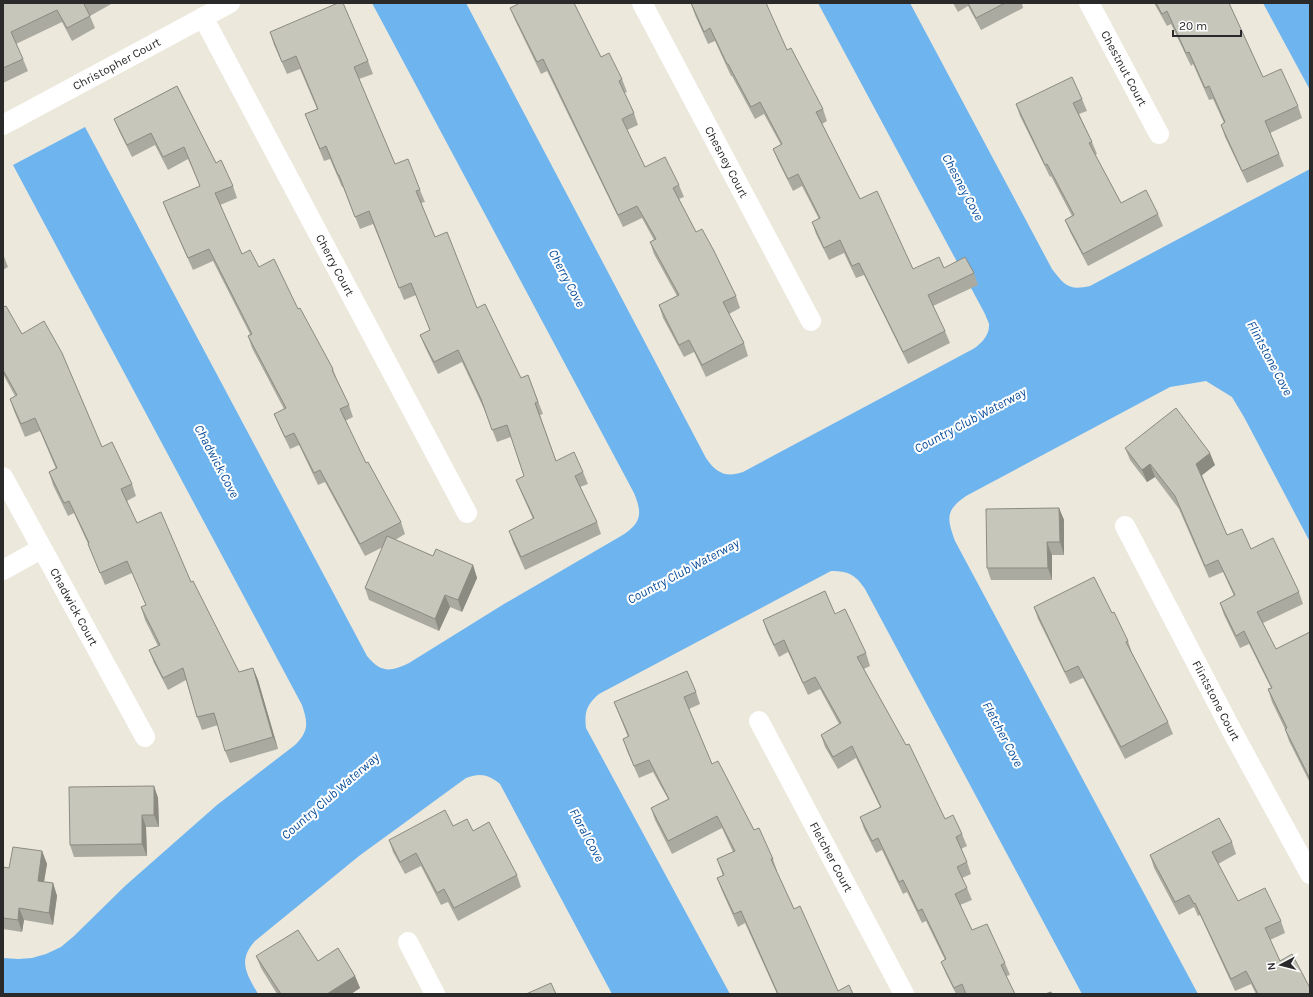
<svg xmlns="http://www.w3.org/2000/svg" width="1313" height="997" font-family="Karla,sans-serif">
<style>
.water{fill:#6eb4ef}
.lines{fill:none;stroke-linecap:round;stroke-linejoin:round}
.street{stroke:#fff;stroke-width:20}
.wall{fill:#abaaa0}
.shaded-wall{fill:#8b8b82}
.building{fill:#c7c6ba;stroke:#8b8b82}
.labels{text-anchor:middle;dominant-baseline:central;stroke-width:4;stroke-linejoin:round;paint-order:stroke}
.street-label{font-size:12px;fill:#2a2a2a;stroke:#fff}
.water-label{font-size:13px;font-style:italic;fill:#0c4f9b;stroke:#fff}
</style>
<rect width="100%" height="100%" fill="#ece8dc"/>
<g class="water">
<path d="M372,3H466L706,458C716,473 726,478 743,472L973,349C981,344 990,335 989,324C988,321 986,317 985,314L818,3H910L1052,269C1064,285 1069,291 1090,286L1310,169V542L1244,417L1232,397L1206,381L1170,387L966,496C945,511 947,518 955,541L1198,994H1082L865,589C855,574 848,571 831,571L599,694C587,704 584,712 586,728L730,994H612L500,784C488,774 480,773 466,778L359,856L255,941C237,961 247,974 258,994H3V958L18,959L32,958L46,954L61,947L74,936L125,886L217,805L295,745C309,731 308,723 302,705L13,165L85,127L367,656C381,673 390,672 409,663L504,604L621,536C641,524 643,514 634,493Z"/>
<polygon points="1263,3 1310,3 1310,90"/>
</g>
<g class="lines">
<g class="street">
<path id="s1" d="M642,3L811,321"/>
<path id="s2" d="M1089,3L1159,134"/>
<path id="s3" d="M203,17L467,513"/>
<path id="s4" d="M3,125L230,3"/>
<path id="s5" d="M3,477L145,737"/>
<path id="s6" d="M1125,526L1233,733L1310,874"/>
<polyline points="3,570 41,549"/>
<path id="s7" d="M759,721L904,994"/>
<polyline points="408,942 435,994"/>
</g>
</g>
<g class="wall">
<polygon points="3,3 113,3 90,16 95,28 72,41 62,22 16,44 23,59 28,71 3,83"/>
<polygon points="516,3 574,3 601,57 622,79 627,92 624,93 634,113 638,125 627,130 645,167 679,185 684,197 679,199 696,232 736,296 740,308 729,314 744,343 748,356 706,377 694,352 684,357 663,318 659,305 677,296 654,254 650,242 654,240 642,218 623,227 547,71 541,74 515,20 510,8 517,5"/>
<polygon points="691,3 787,50 823,109 827,121 822,124 860,199 913,269 944,268 974,273 978,285 933,306 945,331 950,343 908,364 864,275 856,278 844,253 829,260 816,234 812,222 819,219 802,186 793,191 778,161 773,149 781,145 764,114 755,119 732,76 731,76 715,41 708,44 695,15"/>
<polygon points="953,3 1022,3 1023,8 981,30 968,6 958,12"/>
<polygon points="1154,3 1229,3 1263,77 1298,106 1302,118 1270,133 1279,154 1284,166 1247,183 1225,137 1221,125 1224,123 1213,99 1209,100 1193,64 1191,66 1171,24 1167,26"/>
<polygon points="270,32 368,61 373,74 359,79 395,164 420,190 425,202 421,203 435,237 477,308 521,378 528,375 543,414 540,415 556,461 583,472 588,484 580,487 597,522 601,534 525,570 513,543 509,531 533,519 521,492 516,480 524,476 511,437 497,442 485,411 462,362 438,374 425,347 420,335 430,330 416,295 404,300 373,224 360,229 343,187 342,187 330,159 324,161 310,127 305,114 317,109 300,69 287,74 274,45"/>
<polygon points="177,86 216,163 233,186 237,198 220,205 242,254 259,267 298,309 333,369 337,380 349,405 353,417 345,421 366,463 401,522 405,534 395,540 433,556 473,565 477,578 462,612 450,607 439,631 369,600 365,588 383,547 365,556 325,482 318,485 299,445 290,449 279,426 274,414 284,409 252,348 248,336 250,334 213,261 193,270 168,215 163,202 200,186 188,159 168,170 155,145 132,157 119,131 114,119"/>
<polygon points="1082,99 1087,111 1079,114 1092,142 1097,154 1095,155 1121,203 1158,214 1163,226 1088,266 1070,232 1065,220 1072,216 1051,176 1050,177 1020,116 1016,104"/>
<polygon points="3,254 8,267 3,270"/>
<polygon points="3,307 102,447 132,484 136,496 127,501 137,523 191,582 239,672 253,668 258,680 278,749 230,763 225,751 218,725 202,730 197,717 186,680 168,690 154,663 149,650 158,646 145,620 141,607 146,605 132,573 105,585 93,556 88,544 74,513 68,516 53,485 49,472 56,469 40,431 25,437 14,411 10,399 15,396 3,374"/>
<polygon points="1125,448 1215,465 1202,475 1227,535 1251,549 1299,592 1303,604 1263,623 1276,649 1310,632 1310,783 1289,741 1285,729 1272,702 1268,689 1271,688 1249,644 1240,648 1224,615 1220,603 1234,596 1223,572 1209,578 1179,509 1155,477 1147,482 1130,460"/>
<polygon points="1059,508 1064,520 1064,555 1052,555 1052,580 991,580 987,568"/>
<polygon points="1034,607 1112,613 1128,641 1132,653 1168,722 1173,734 1125,759 1083,678 1070,684 1038,619"/>
<polygon points="835,614 866,653 870,666 864,669 945,819 962,834 967,846 961,849 967,862 971,874 962,878 967,888 972,900 960,905 972,930 1005,963 1010,975 1006,976 1015,994 956,994 946,974 941,962 945,960 926,921 922,923 907,892 903,894 882,850 876,853 864,829 860,817 880,807 856,758 838,769 825,747 821,735 839,724 820,689 808,695 788,652 779,657 767,632 763,620"/>
<polygon points="696,692 700,704 689,709 712,764 754,830 773,859 777,871 776,871 794,909 838,991 853,994 777,994 745,923 738,927 722,891 717,878 723,876 717,859 733,852 722,828 672,854 655,820 651,808 668,799 653,772 639,778 627,751 623,739 628,737 614,702"/>
<polygon points="154,786 158,798 159,827 146,827 147,856 74,857 70,845"/>
<polygon points="453,826 473,831 517,875 521,887 458,921 448,902 441,905 421,866 405,874 393,852 389,840"/>
<polygon points="1232,842 1236,854 1218,864 1238,901 1281,921 1285,933 1270,940 1280,961 1310,994 1256,994 1251,984 1235,991 1200,915 1198,916 1194,907 1179,915 1154,868 1150,855"/>
<polygon points="42,851 47,864 44,882 53,883 57,896 53,925 24,920 22,932 3,929 3,867 9,868"/>
<polygon points="256,956 318,961 355,976 360,988 351,994 277,994 261,968"/>
</g>
<g class="shaded-wall">
<polygon points="1210,453 1215,465 1201,476 1196,464"/>
<polygon points="1150,464 1155,477 1147,482 1142,470"/>
<polygon points="1059,508 1064,520 1064,555 1060,542"/>
<polygon points="1047,542 1052,555 1052,580 1048,568"/>
<polygon points="473,565 477,578 462,612 458,600"/>
<polygon points="445,595 450,607 439,631 435,619"/>
<polygon points="253,668 258,680 278,749 273,737"/>
<polygon points="154,786 158,798 159,827 154,815"/>
<polygon points="142,815 146,827 147,856 142,844"/>
<polygon points="42,851 47,864 42,893 38,881"/>
<polygon points="53,883 57,896 53,925 49,913"/>
<polygon points="19,908 24,920 22,932 18,920"/>
<polygon points="355,976 360,988 351,994 327,994"/>
</g>
<g class="building">
<polygon points="3,3 86,3 84,4 90,16 67,28 57,10 11,32 23,59 3,68"/>
<polygon points="338,3 343,3 368,61 354,67 395,164 408,159 420,190 416,191 435,237 447,232 477,308 485,304 521,378 528,375 538,402 535,403 556,461 574,452 583,472 575,476 597,522 521,557 509,531 534,518 516,480 524,476 507,425 492,430 481,399 458,350 434,362 420,335 430,330 411,283 399,288 369,211 355,217 339,175 338,175 326,146 320,149 305,114 318,109 296,56 282,62 270,32"/>
<polygon points="517,3 574,3 601,57 609,53 622,79 619,81 634,113 622,119 645,167 665,157 679,185 673,188 696,232 702,229 714,251 736,296 723,302 744,343 702,365 689,340 679,345 659,305 679,295 650,242 656,239 637,206 618,215 543,59 537,62 510,8 518,4"/>
<polygon points="691,3 766,3 787,50 791,48 823,109 816,112 860,199 877,191 913,269 939,257 944,268 965,257 974,273 928,295 945,331 903,352 859,263 852,266 840,240 824,248 812,222 820,218 798,174 788,179 773,149 782,144 760,102 751,107 728,64 727,64 710,28 704,32"/>
<polygon points="968,3 1005,3 976,18"/>
<polygon points="1156,3 1229,3 1263,77 1281,69 1298,106 1265,121 1279,154 1242,171 1221,125 1225,122 1209,86 1205,88 1189,52 1186,53 1167,11 1162,14"/>
<polygon points="1072,77 1082,99 1073,103 1092,142 1089,143 1121,203 1146,190 1158,214 1083,254 1065,220 1074,215 1047,164 1045,165 1016,104"/>
<polygon points="177,86 216,163 221,160 233,186 215,193 242,254 250,250 259,267 274,259 298,309 300,308 333,369 332,370 349,405 340,409 366,463 368,462 401,522 360,544 320,470 314,473 294,433 285,437 274,414 286,408 248,336 252,334 209,249 188,258 163,202 200,186 184,147 163,157 151,133 127,145 114,119"/>
<polygon points="6,306 22,334 44,321 62,353 102,447 112,442 132,484 121,489 137,523 161,512 191,582 193,581 239,672 253,668 273,737 225,751 214,713 197,717 183,668 163,678 149,650 160,645 141,607 146,605 127,561 100,573 88,544 89,543 69,501 64,503 49,472 57,468 35,418 21,424 10,399 17,395 3,370 3,307"/>
<polygon points="1176,408 1210,453 1196,464 1227,535 1242,529 1251,549 1273,538 1299,592 1257,612 1276,649 1310,632 1310,779 1285,729 1287,728 1268,689 1272,688 1244,631 1236,636 1220,603 1235,595 1218,560 1205,566 1175,496 1150,464 1142,470 1125,448"/>
<polygon points="1059,508 1060,542 1047,542 1048,568 987,568 986,509"/>
<polygon points="387,536 433,556 436,549 473,565 458,600 445,595 435,619 365,588"/>
<polygon points="1094,577 1112,613 1114,612 1128,641 1126,642 1168,722 1121,747 1078,666 1065,672 1034,607"/>
<polygon points="825,591 835,614 845,609 866,653 857,657 906,745 909,744 945,819 953,815 962,834 956,837 967,862 957,867 967,888 955,894 972,930 987,924 1005,963 1001,965 1015,994 966,994 962,984 954,988 941,962 946,959 922,909 918,911 903,880 899,882 878,838 872,841 860,817 881,807 852,746 833,757 821,735 841,723 815,677 803,683 784,640 774,645 763,620"/>
<polygon points="687,671 696,692 684,697 712,764 718,761 754,830 759,828 773,859 771,859 794,909 800,906 838,991 849,985 853,994 778,994 741,911 734,914 717,878 724,875 717,859 735,851 717,816 668,841 651,808 669,799 649,760 634,766 623,739 629,736 614,702"/>
<polygon points="154,786 154,815 142,815 142,844 70,845 69,787"/>
<polygon points="445,810 453,826 467,819 473,831 489,822 517,875 454,908 444,889 437,893 416,853 400,862 389,840"/>
<polygon points="1219,818 1232,842 1212,852 1238,901 1265,888 1281,921 1265,928 1280,961 1292,954 1310,988 1310,994 1258,994 1246,971 1231,979 1195,903 1194,904 1189,895 1175,902 1150,855"/>
<polygon points="13,847 42,851 38,881 53,883 49,913 19,908 18,920 3,918 3,867 9,868"/>
<polygon points="298,930 318,961 338,948 355,976 327,994 281,994 256,956"/>
<polygon points="551,983 556,994 526,994"/>
<polygon points="1051,992 1052,994 1045,994"/>
</g>
<g class="labels">
<g class="street-label">
<text stroke="none"><textPath href="#s4" startOffset="129">Christopher Court</textPath></text>
<text stroke="none"><textPath href="#s2" startOffset="74">Chestnut Court</textPath></text>
<text stroke="none"><textPath href="#s1" startOffset="180">Chesney Court</textPath></text>
<text stroke="none"><textPath href="#s3" startOffset="281">Cherry Court</textPath></text>
<text stroke="none"><textPath href="#s5" startOffset="148">Chadwick Court</textPath></text>
<text stroke="none"><textPath href="#s6" startOffset="197">Flintstone Court</textPath></text>
<text stroke="none"><textPath href="#s7" startOffset="154">Fletcher Court</textPath></text>
</g>
<g class="water-label">
<text transform="translate(963 187) rotate(62)">Chesney Cove</text>
<text transform="translate(567 278) rotate(62)">Cherry Cove</text>
<text transform="translate(1270 358) rotate(62)">Flintstone Cove</text>
<text transform="translate(970 420) rotate(-28)">Country Club Waterway</text>
<text transform="translate(217 461) rotate(62)">Chadwick Cove</text>
<text transform="translate(683 571) rotate(-28)">Country Club Waterway</text>
<text transform="translate(1003 734) rotate(62)">Fletcher Cove</text>
<text transform="translate(330 796) rotate(-41)">Country Club Waterway</text>
<text transform="translate(587 835) rotate(62)">Floral Cove</text>
</g>
</g>
<rect width="1313" height="997" fill="none" stroke="#2a2a2a" stroke-width="8"/>
<g transform="translate(1281 965) rotate(263)" stroke="#ffffff" stroke-width="3" paint-order="stroke">
<path d="M0-3L7 15L0 10L-7 15Z" fill="#2a2a2a"/>
<text y="-6" font-size="11" font-weight="bold" text-anchor="middle" fill="#2a2a2a">N</text>
</g>
<path d="M1173 30v6h68v-6" fill="none" stroke="#2a2a2a" stroke-width="2"/>
<text x="1179" y="30" font-size="12" fill="#2a2a2a" stroke="#ffffff" stroke-width="3" paint-order="stroke">20 m</text>
</svg>
